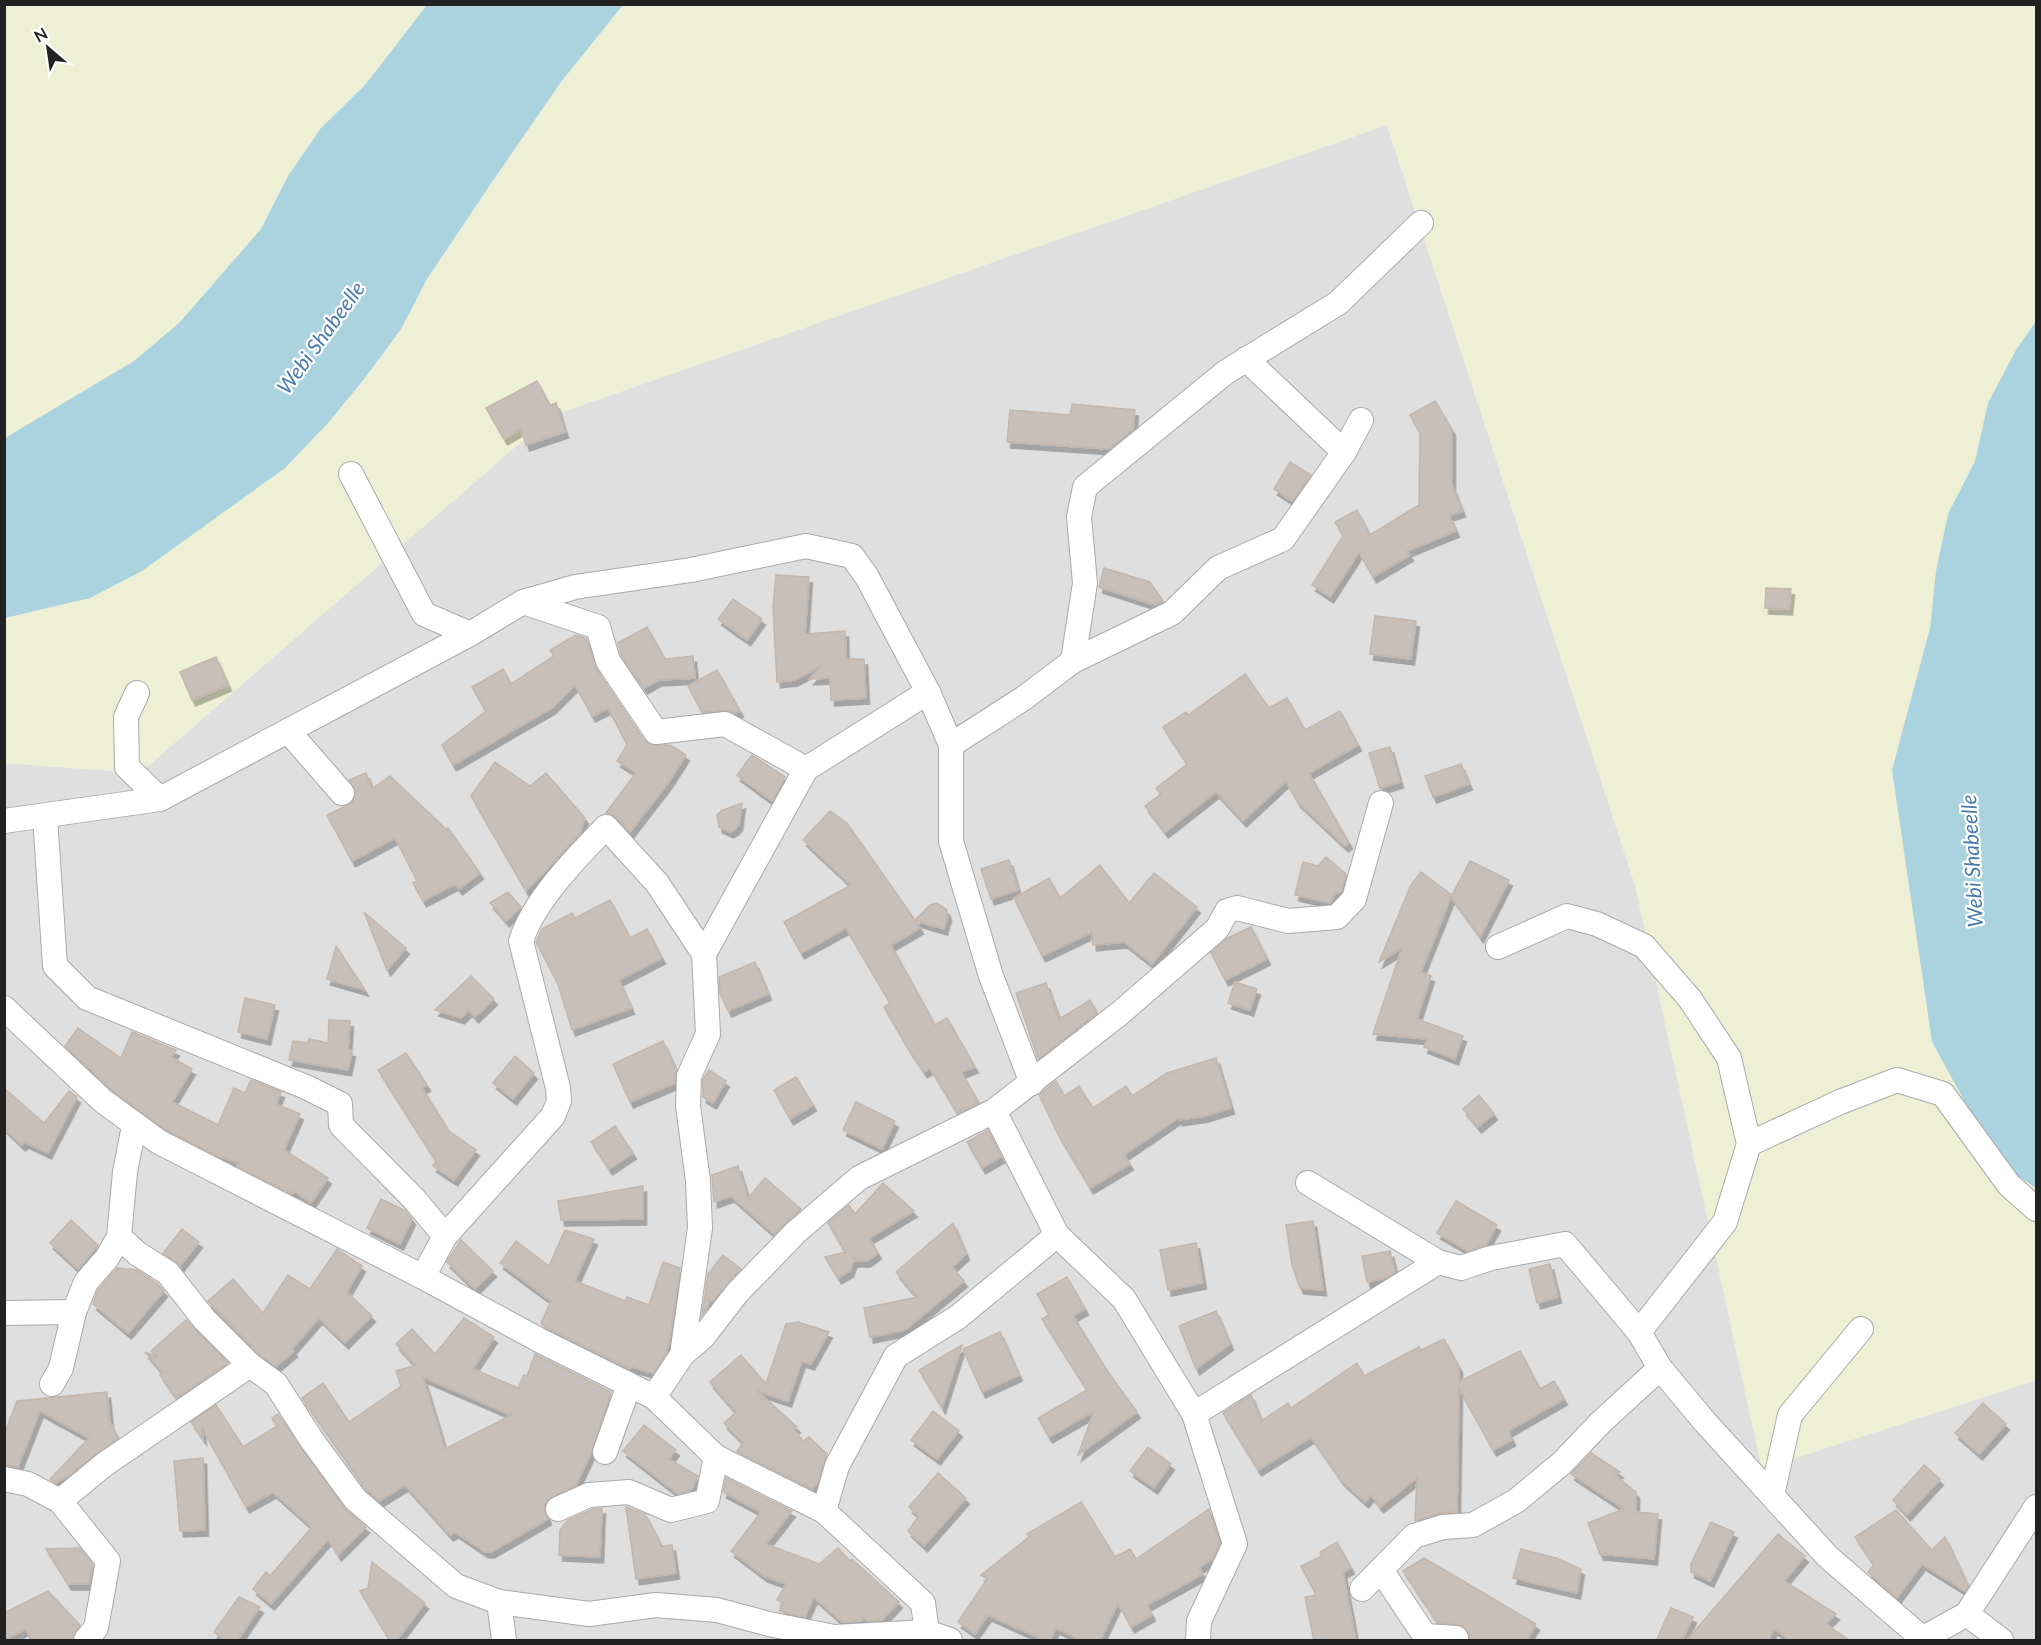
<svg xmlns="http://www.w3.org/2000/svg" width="2041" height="1645" font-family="Lato,sans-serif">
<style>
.residential{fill:#e0dfdf}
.farmland{fill:#eef0d5}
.water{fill:#aad3df}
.building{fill:#c7bfb8;stroke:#c4b6ab;stroke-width:1.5;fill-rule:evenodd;filter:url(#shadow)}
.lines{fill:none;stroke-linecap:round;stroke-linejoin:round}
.minor-casing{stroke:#a9a9a9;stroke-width:26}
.minor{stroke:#fff;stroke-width:24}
.labels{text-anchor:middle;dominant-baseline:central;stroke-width:4.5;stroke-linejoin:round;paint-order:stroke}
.water-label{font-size:21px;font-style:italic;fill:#4a7aab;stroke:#fff}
</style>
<defs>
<filter id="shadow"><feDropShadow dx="3.5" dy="6" stdDeviation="0" flood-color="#0004"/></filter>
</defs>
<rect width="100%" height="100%" fill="#f2efe9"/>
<polygon class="residential" points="1387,125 1635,885 1762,1469 2036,1380 2036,1640 5,1640 4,763 140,773 551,416"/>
<g class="farmland">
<polygon points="5,5 427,5 365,85 321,128 288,176 261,229 180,322 134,361 5,438"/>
<polygon points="623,5 2036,5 2036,321 2016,350 1988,403 1975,461 1948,514 1936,571 1930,628 1892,771 2016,1175 2036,1188 2036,1380 1762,1469 1635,885 1387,125 551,416 140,773 5,763 5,618 90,598 190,535 285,468 328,423 365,378 401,329 427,279 492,182 561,82"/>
</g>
<g class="water">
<polygon points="427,5 623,5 561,82 492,182 427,279 401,329 365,378 328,423 285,468 142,571 90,598 5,618 5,438 134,361 180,322 261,229 288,176 321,128 365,85"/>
<polygon points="2036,321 2036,1188 2016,1175 1988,1144 1932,1042 1892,770 1930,628 1936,571 1948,514 1975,461 1988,403 2016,350"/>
</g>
<g class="building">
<polygon points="537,381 550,405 556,403 565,432 526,445 521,429 504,439 486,408"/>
<polygon points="1435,401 1452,430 1452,485 1462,511 1449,515 1456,531 1407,551 1410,555 1373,577 1359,552 1330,597 1312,585 1343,536 1335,522 1357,510 1370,535 1419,505 1420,433 1410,415"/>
<polygon points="1072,404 1135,410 1133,430 1109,449 1007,442 1010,410 1070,415"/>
<polygon points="1290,462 1311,475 1292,501 1274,489"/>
<polygon points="1104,568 1150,582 1163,601 1155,605 1099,587"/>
<polygon points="776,575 809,577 805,634 845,631 846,659 864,659 866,698 831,700 830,678 810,679 821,666 794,680 777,682 773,608"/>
<polygon points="1766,588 1791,589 1789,609 1765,608"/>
<polygon points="733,599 762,619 747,640 718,619"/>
<polygon points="1375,616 1416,621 1411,659 1370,654"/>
<polygon points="647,627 665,659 693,656 695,678 658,680 644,688 621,655 618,643"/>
<polygon points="576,635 586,638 596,669 644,740 651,745 670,745 686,755 668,783 630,832 616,817 606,813 636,773 617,761 627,745 608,708 592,716 575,685 552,708 453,765 442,745 486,711 472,687 503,669 511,684 554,656 550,650"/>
<polygon points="216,657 228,685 192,700 180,672"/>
<polygon points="717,670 740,711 735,713 723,710 702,712 688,686"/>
<polygon points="1245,674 1269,708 1287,698 1305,730 1340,711 1358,745 1309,773 1349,843 1345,846 1297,801 1286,781 1243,821 1216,792 1165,832 1145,806 1161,794 1156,788 1187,764 1163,727 1186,712 1188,715"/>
<polygon points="1390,747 1400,782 1380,788 1369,753"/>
<polygon points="752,755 785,777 772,801 737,775"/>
<polygon points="495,762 530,786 546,773 585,818 579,835 526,891 471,796"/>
<polygon points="1461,764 1469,784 1433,797 1425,776"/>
<polygon points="366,773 372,789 390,776 447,830 448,828 480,873 459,889 455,884 423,901 413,883 417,881 395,838 352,861 327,815 352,803 356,791 349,780"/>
<polygon points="742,803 739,825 735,829 730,832 719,827 717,815 721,811"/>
<polygon points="830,811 847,823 915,920 930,905 936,903 946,909 948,915 944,929 916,921 920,928 891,945 935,1025 947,1018 975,1067 961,1072 979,1103 957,1113 930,1068 924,1072 909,1050 884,1007 890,1003 846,928 801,953 784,922 851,885 803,840"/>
<polygon points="1326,857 1346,874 1341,892 1335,894 1330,903 1295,895 1303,862 1318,866"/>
<polygon points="1009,860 1018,890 991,899 981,869"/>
<polygon points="1470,861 1509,880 1480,937 1451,897 1421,972 1431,976 1417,1019 1463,1036 1455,1059 1424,1047 1428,1039 1373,1034 1402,948 1379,962 1411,885 1421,872 1452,895"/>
<polygon points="1100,865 1129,903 1154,873 1197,907 1152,964 1124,942 1093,945 1092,932 1042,956 1014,898 1049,878 1060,898"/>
<polygon points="508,892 521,907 506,921 490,903"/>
<polygon points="610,900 630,938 647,929 662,958 619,980 631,1008 572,1030 558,984 536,942 542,929 572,913 575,918"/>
<polygon points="364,912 406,948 387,970"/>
<polygon points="1251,927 1267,959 1225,980 1211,953 1228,938"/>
<polygon points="336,946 365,990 327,979"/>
<polygon points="755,962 768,994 728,1011 720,993 719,977"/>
<polygon points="471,976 494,999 475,1017 469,1010 461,1018 435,1010"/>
<polygon points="1235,982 1257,989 1250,1010 1228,1003"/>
<polygon points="1046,983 1059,1019 1090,1000 1097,1013 1038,1059 1016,993"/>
<polygon points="245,998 275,1005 267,1039 238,1032"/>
<polygon points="329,1020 350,1021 348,1050 352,1051 348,1070 289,1060 293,1041 308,1043 309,1039 328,1043"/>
<polygon points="78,1028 121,1058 132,1032 176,1050 171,1057 192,1069 172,1102 218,1125 234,1088 245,1093 251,1080 281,1092 276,1104 300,1114 284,1150 328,1178 311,1203 294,1191 292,1194 237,1166 239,1163 215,1155 166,1130 112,1090 65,1046"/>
<polygon points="663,1041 676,1070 675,1083 630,1102 613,1064"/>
<polygon points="406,1053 427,1085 422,1088 449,1131 476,1150 454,1180 433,1166 436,1161 378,1070"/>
<polygon points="515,1056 534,1073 513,1099 493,1083"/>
<polygon points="1216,1058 1231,1108 1205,1116 1179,1120 1178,1118 1124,1155 1130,1164 1090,1188 1060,1138 1039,1095 1056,1081 1064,1096 1079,1086 1093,1108 1126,1086 1132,1096 1167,1073"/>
<polygon points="709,1070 726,1081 713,1103 703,1097 703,1079"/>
<polygon points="796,1077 813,1105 790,1119 774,1090"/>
<polygon points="4,1088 44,1123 69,1091 77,1097 48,1153 25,1142 22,1145 4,1128"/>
<polygon points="1479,1095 1494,1114 1478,1127 1463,1109"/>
<polygon points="856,1102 895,1121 882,1149 843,1130"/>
<polygon points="615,1126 633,1153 609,1169 591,1142"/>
<polygon points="988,1130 1001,1157 982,1168 967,1142"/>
<polygon points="738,1166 748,1198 765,1178 801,1209 774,1234 731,1196 714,1202 712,1175"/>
<polygon points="883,1183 914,1211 869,1238 878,1253 867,1261 855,1261 855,1257 850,1271 838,1278 825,1257 845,1252 828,1223 849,1205 855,1214"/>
<polygon points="643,1186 643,1219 561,1220 558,1201"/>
<polygon points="381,1199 406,1211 412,1219 400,1244 367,1228"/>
<polygon points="1456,1201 1497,1225 1486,1245 1468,1251 1437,1233"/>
<polygon points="71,1220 98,1245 78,1269 50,1243"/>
<polygon points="1313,1221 1323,1290 1300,1288 1292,1265 1286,1225"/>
<polygon points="953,1223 966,1254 952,1267 964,1281 905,1330 870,1337 864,1308 917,1297 896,1272"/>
<polygon points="182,1229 199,1242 180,1266 163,1253"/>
<polygon points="565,1230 594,1239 575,1281 625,1301 627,1297 649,1305 663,1262 680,1268 669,1342 666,1354 653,1373 632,1367 630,1369 545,1327 541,1323 551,1301 500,1263 516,1241 549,1266"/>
<polygon points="461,1240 493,1271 475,1289 447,1262"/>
<polygon points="1196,1243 1203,1283 1168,1290 1160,1250"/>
<polygon points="337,1249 362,1266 347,1292 372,1316 345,1343 319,1318 292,1349 294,1351 276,1366 259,1354 208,1301 233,1279 263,1313 288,1275 310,1289"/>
<polygon points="1390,1251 1395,1272 1385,1278 1367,1282 1362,1256"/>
<polygon points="723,1255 741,1269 713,1301 709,1299 708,1308 702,1315 708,1274"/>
<polygon points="1550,1264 1558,1297 1537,1303 1529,1269"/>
<polygon points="117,1268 137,1270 158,1284 164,1291 128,1333 93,1304 98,1290"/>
<polygon points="1067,1277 1085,1309 1073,1316 1108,1372 1137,1412 1078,1455 1094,1411 1049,1437 1038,1418 1087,1390 1042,1319 1049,1315 1037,1294"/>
<polygon points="1216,1311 1230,1344 1196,1369 1179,1326"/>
<path d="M464,1318L494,1337L473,1369L518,1388L524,1375L527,1376L535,1354L611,1392L591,1453L576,1485L547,1500L544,1508L548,1519L491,1552H485L455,1532L450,1535L405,1485L379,1501L366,1489L302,1398L323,1383L349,1422L401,1386L396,1371L415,1365L396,1344L412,1329L435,1354ZM423,1377L511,1415L445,1449Z"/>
<polygon points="186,1320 228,1363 176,1398 160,1375 163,1373 145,1352 157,1357 151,1351"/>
<polygon points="798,1322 829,1332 811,1364 802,1361 788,1401 757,1391 797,1427 794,1429 803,1441 809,1437 827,1454 817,1484 812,1489 737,1452 743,1442 724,1423 736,1412 710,1382 741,1355 766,1384 786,1324"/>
<polygon points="1000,1332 1019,1375 982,1392 963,1349"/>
<polygon points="1444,1339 1459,1367 1459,1382 1520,1351 1540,1389 1554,1381 1564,1399 1508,1431 1512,1440 1493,1450 1459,1389 1457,1512 1439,1513 1415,1521 1417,1478 1380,1507 1371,1495 1365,1502 1341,1480 1311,1437 1258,1470 1223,1413 1251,1395 1261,1421 1288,1403 1291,1408 1357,1363 1364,1376 1419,1347 1421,1350"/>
<polygon points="962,1345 942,1408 919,1370"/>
<polygon points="107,1392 110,1422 118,1438 68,1476 56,1483 50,1479 89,1438 40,1411 18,1467 4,1465 4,1435 17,1401"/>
<polygon points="1983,1403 2006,1424 1979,1454 1955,1433"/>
<polygon points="216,1405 243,1447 277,1426 272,1418 278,1414 344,1508 366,1527 338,1555 328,1539 271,1604 253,1589 266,1572 270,1576 312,1527 273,1492 246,1507 202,1428 203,1439 191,1422"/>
<polygon points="933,1411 959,1431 937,1459 911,1440"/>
<polygon points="644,1425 676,1450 669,1459 698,1476 691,1490 678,1494 623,1451"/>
<polygon points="1148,1447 1171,1464 1154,1488 1130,1471"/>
<polygon points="1591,1453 1620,1472 1615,1475 1636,1492 1636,1512 1658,1514 1654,1559 1600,1554 1588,1523 1624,1509 1571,1474"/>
<polygon points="203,1458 205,1530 180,1531 174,1461"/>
<polygon points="1924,1465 1940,1479 1907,1515 1893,1500"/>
<polygon points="938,1473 966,1498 924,1546 908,1531 919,1516 909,1507"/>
<polygon points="726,1478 792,1511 766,1544 819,1564 838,1548 850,1561 852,1559 899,1602 882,1620 868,1621 864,1618 861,1621 842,1622 814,1597 805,1617 779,1611 783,1603 777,1600 786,1584 764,1576 731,1551 761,1512 723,1492"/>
<polygon points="1081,1502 1115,1557 1130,1549 1136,1559 1209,1509 1220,1543 1212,1559 1199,1568 1203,1574 1147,1605 1152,1615 1131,1627 1118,1603 1100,1641 1082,1641 1056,1628 1050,1641 1046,1641 988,1615 975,1634 958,1622 987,1579 981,1575 1029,1537 1027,1534"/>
<polygon points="626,1507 645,1514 662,1546 672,1545 676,1573 636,1579"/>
<polygon points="602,1508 600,1557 559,1555 560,1530 568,1520 593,1509"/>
<polygon points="1896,1510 1932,1550 1945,1537 1968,1586 1965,1591 1922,1564 1897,1598 1868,1572 1874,1565 1855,1537"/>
<polygon points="1711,1522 1734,1532 1710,1581 1691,1572 1691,1564"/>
<polygon points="1778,1534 1805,1556 1784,1581 1836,1614 1826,1624 1850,1641 1791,1641 1774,1629 1768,1641 1686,1641"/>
<polygon points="1337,1542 1351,1568 1343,1572 1356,1641 1314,1641 1305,1597 1316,1595 1301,1566 1322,1556 1320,1552"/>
<polygon points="80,1548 93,1565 89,1584 68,1584 46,1549"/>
<polygon points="1521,1549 1556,1558 1581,1569 1577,1593 1513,1578"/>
<polygon points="1424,1558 1536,1624 1526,1641 1470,1641 1469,1632 1463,1626 1437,1622 1403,1571"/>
<polygon points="372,1562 425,1603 396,1641 390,1641 360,1591 368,1588"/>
<polygon points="48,1591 80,1625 72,1641 31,1641 26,1629 4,1640 4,1613"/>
<polygon points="239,1597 260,1607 237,1641 226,1641 214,1632"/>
<polygon points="1671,1608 1693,1617 1682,1641 1656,1641"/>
</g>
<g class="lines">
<g class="minor-casing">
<g id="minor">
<polyline points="1246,359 1344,452"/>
<polyline points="351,474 424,614 470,634"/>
<polyline points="523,602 598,627 608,661 656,732 725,724 806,769"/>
<polyline points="1073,661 1085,583 1079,517 1085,487 1226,372 1338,303 1421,223"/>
<polyline points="137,693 126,717 127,767 160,799"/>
<polyline points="289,732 342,793"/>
<polyline points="951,745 1024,698 1073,661 1172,613 1218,568 1283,539 1344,452 1361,420"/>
<polyline points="45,817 55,966 87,998 306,1087 340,1104 341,1125 415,1200 445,1236"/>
<polyline points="4,821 160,799 470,634 523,602 575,587 691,570 806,546 852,556 867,577 928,692 951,745 951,841 991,976 1032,1083"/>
<polyline points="1498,947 1567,916 1597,924 1644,946 1690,999 1729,1058 1749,1144 1725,1222 1639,1332"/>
<polyline points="704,954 806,769 928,692"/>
<polyline points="4,1008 103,1101 159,1142 423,1277 541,1341 654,1397 716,1457 824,1511 923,1603 927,1632"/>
<polyline points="994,1111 1057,1235 1124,1299 1194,1414 1235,1544 1199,1621 1198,1640"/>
<polyline points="1749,1144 1840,1102 1897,1080 1943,1094 2009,1185 2036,1209"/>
<polyline points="1308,1183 1438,1262 1461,1268 1491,1258 1565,1244 1639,1332 1660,1368 1705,1422 1828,1557 1922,1638"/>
<polyline points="119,1237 138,1254 168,1273 204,1319 250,1365 276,1384 311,1439 355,1499 456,1586 499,1602 589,1614 656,1605 717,1610 769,1624 834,1637 927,1632 950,1640"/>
<path d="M423,1277L445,1236L553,1116L559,1101L558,1088L521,941C534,900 576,858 606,827L657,883L704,954L708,1034L689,1076L688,1106L698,1181L700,1228L682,1355"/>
<polyline points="4,1313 74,1312"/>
<polyline points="52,1384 61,1368 74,1312 86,1282 107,1258 119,1237 125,1172 134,1126"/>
<polyline points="654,1397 682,1355 703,1337 737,1293 796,1232 859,1178 994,1111 1119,1014 1217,929 1227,911 1237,908 1288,921 1337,917 1354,899 1381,803"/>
<polyline points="1194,1414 1438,1262"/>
<polyline points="605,1452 629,1385"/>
<polyline points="4,1479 28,1484 60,1501"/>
<polyline points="1772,1495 1790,1415 1861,1329"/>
<polyline points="558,1509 589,1495 629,1492 671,1510 707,1501 716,1457"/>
<polyline points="824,1511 837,1466 896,1356 958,1317 1057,1235"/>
<polyline points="1381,1570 1425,1636 1425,1640"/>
<polyline points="1362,1589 1414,1536 1443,1527 1473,1525 1516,1501 1562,1463 1600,1423 1660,1368"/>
<polyline points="499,1602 504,1640"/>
<polyline points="1967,1614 2001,1640"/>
<polyline points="1425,1636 1456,1638"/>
<polyline points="86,1640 96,1628 108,1561 60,1501 105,1464 250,1365"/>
<polyline points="1920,1640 1967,1614 2036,1507"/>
</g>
</g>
<use href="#minor" class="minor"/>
</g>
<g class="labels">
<g class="water-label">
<text transform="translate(320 337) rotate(-54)">Webi Shabeelle</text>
<text transform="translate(1971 861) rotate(-93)">Webi Shabeelle</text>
</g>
</g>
<rect width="2041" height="1645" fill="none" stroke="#222222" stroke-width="12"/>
<g transform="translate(48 48) rotate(331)" stroke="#ffffff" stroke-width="4.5" paint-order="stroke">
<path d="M0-4.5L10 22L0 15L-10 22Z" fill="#222222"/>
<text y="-9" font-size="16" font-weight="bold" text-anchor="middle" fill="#222222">N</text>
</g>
</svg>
